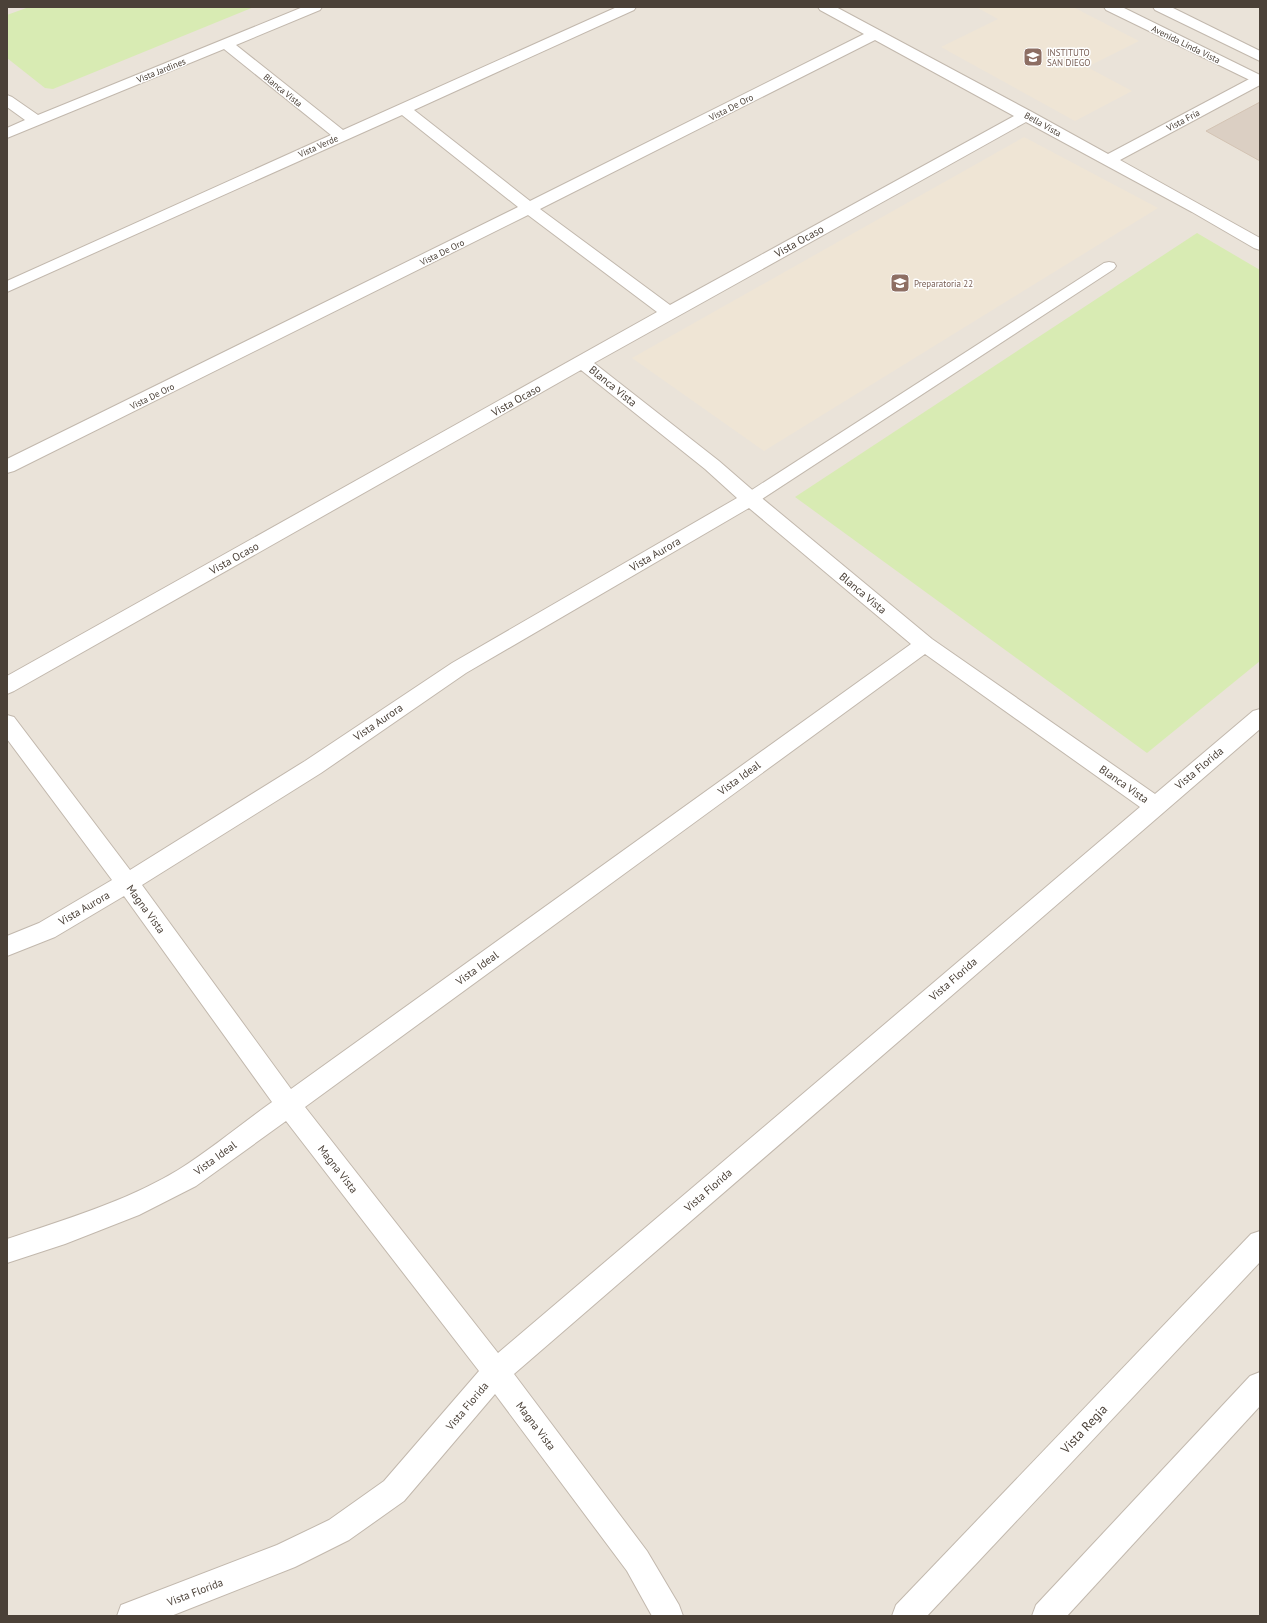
<svg xmlns="http://www.w3.org/2000/svg" width="1267" height="1623" font-family="'PT Sans',sans-serif">
<style>
.residential{fill:#eae3d9}
.education{fill:#efe5d5}
.green{fill:#d8ebb3}
.building{fill:#dbcfc3;stroke:#d3c3b3}
.lines{fill:none;stroke-linecap:round;stroke-linejoin:round}
.service-casing{stroke:#c2b8ad;stroke-width:2}
.minor-casing{stroke:#c2b8ad;stroke-width:2}
.tertiary-casing{stroke:#c2b8ad;stroke-width:2}
.service{fill:#fff;fill-rule:evenodd}
.minor{fill:#fff;fill-rule:evenodd}
.tertiary{fill:#fff;fill-rule:evenodd}
.labels{text-anchor:middle;dominant-baseline:central;stroke-width:3;stroke-linejoin:round;paint-order:stroke}
.far-street-label{font-size:9px;fill:#4b4138;stroke:#fff}
.far-education-label{font-size:9px;fill:#785e54;stroke:#fff;text-anchor:start}
.street-label{font-size:11px;fill:#4b4138;stroke:#fff}
.near-street-label{font-size:13px;fill:#4b4138;stroke:#fff}
</style>
<rect width="100%" height="100%" fill="#f6f1eb"/>
<rect class="residential" x="7" y="7" width="1253" height="1609"/>
<g class="education">
<polygon points="976,7 1073,7 1139,41 1087,67 1132,91 1075,121 941,47 998,19"/>
<polygon points="1024,137 1158,208 764,451 632,358"/>
</g>
<g class="green">
<polygon points="29,7 254,7 53,89 45,88 7,58 7,15"/>
<polygon points="1197,233 1260,270 1260,661 1147,753 795,497"/>
</g>
<polygon class="building" points="1260,102 1260,161 1206,131"/>
<g class="lines">
<g class="service-casing">
<polygon id="service" points="1109,262 1114,263 1116,266 1114,269 756,503 750,505 744,503 742,499 744,495 1104,263"/>
</g>
<g class="minor-casing">
<g id="minor">
<path d="M303,7H322L320,10L236,45L343,130L617,7H636L634,10L414,110L530,201L864,34L820,10L818,7H836L1032,112L1108,154L1253,77L1260,76V85L1120,160L1260,238V250L1254,248L1192,212L1026,122L594,363L719,461L757,494L932,639L1155,794L1253,711L1260,709V729L514,1374L647,1551L679,1605L683,1616H652L627,1571L495,1394L404,1501L349,1540L295,1567L171,1616H117L121,1605L277,1545L329,1520L384,1481L479,1371L286,1121L196,1186L139,1215L65,1244L7,1263V1239C64,1220 127,1201 178,1170C210,1150 241,1124 272,1102L124,896L55,937L7,956V936L39,923L112,880L7,739V715L14,717L130,870L305,761L452,663L737,498L705,469L581,370L14,691L7,694V676L657,312L528,215L14,471L7,473V459L518,207L402,115L7,292V281L331,135L224,49L7,138V128L25,120L7,107V95L12,97L38,115ZM875,40L1014,116L670,305L540,209ZM749,508L911,644L291,1089L142,885L321,773L466,673ZM925,654L1140,807L498,1353L305,1107Z"/>
<polygon points="1260,1231 1260,1262 927,1616 892,1616 896,1605 1251,1234"/>
<polygon points="1260,1372 1260,1406 1067,1616 1032,1616 1036,1605 1250,1376"/>
</g>
</g>
<g class="tertiary-casing">
<g id="tertiary">
<polygon points="1104,7 1122,7 1260,75 1260,85 1106,10"/>
<polygon points="1153,7 1171,7 1260,51 1260,61 1155,10"/>
</g>
</g>
<use href="#service" class="service"/>
<use href="#minor" class="minor"/>
<use href="#tertiary" class="tertiary"/>
</g>
<defs>
<g id="school-square" transform="scale(1)"><rect x="-9" y="-9" width="18" height="18" rx="4" fill="#8d6e63" stroke="#fff"/><path d="M0-5L7-2L0 1L-7-2ZM-4 1L0 2.5L4 1V4Q0 6-4 4Z" fill="#fff"/></g>
<g id="university-square" transform="scale(1)"><rect x="-9" y="-9" width="18" height="18" rx="4" fill="#8d6e63" stroke="#fff"/><path d="M0-5L7-2L0 1L-7-2ZM-4 1L0 2.5L4 1V4Q0 6-4 4Z" fill="#fff"/></g>
</defs>
<g fill-rule="evenodd">
<use href="#school-square" x="1033" y="57"/>
<use href="#university-square" x="900" y="283"/>
</g>
<g class="labels">
<g class="far-street-label">
<text transform="translate(1186 44) rotate(26)">Avenida Linda Vista</text>
<text transform="translate(161 70) rotate(-22)">Vista Jardines</text>
<text transform="translate(283 90) rotate(39)">Blanca Vista</text>
<text transform="translate(731 107) rotate(-27)">Vista De Oro</text>
<text transform="translate(1183 120) rotate(-28)">Vista Fría</text>
<text transform="translate(1043 124) rotate(29)">Bella Vista</text>
<text transform="translate(318 146) rotate(-24)">Vista Verde</text>
<text transform="translate(442 252) rotate(-26)">Vista De Oro</text>
<text transform="translate(152 396) rotate(-26)">Vista De Oro</text>
</g>
<g class="far-education-label">
<text x="1047" y="52">INSTITUTO<tspan x="1047" dy="10">SAN DIEGO</tspan></text>
<text x="914" y="283">Preparatoria 22</text>
</g>
<g class="street-label">
<text transform="translate(799 241) rotate(-29)">Vista Ocaso</text>
<text transform="translate(613 386) rotate(39)">Blanca Vista</text>
<text transform="translate(516 400) rotate(-29)">Vista Ocaso</text>
<text transform="translate(655 554) rotate(-30)">Vista Aurora</text>
<text transform="translate(234 558) rotate(-29)">Vista Ocaso</text>
<text transform="translate(863 593) rotate(40)">Blanca Vista</text>
<text transform="translate(378 722) rotate(-34)">Vista Aurora</text>
<text transform="translate(1199 768) rotate(-40)">Vista Florida</text>
<text transform="translate(739 778) rotate(-36)">Vista Ideal</text>
<text transform="translate(1124 784) rotate(35)">Blanca Vista</text>
<text transform="translate(84 908) rotate(-30)">Vista Aurora</text>
<text transform="translate(146 909) rotate(54)">Magna Vista</text>
<text transform="translate(477 968) rotate(-36)">Vista Ideal</text>
<text transform="translate(953 979) rotate(-41)">Vista Florida</text>
<text transform="translate(215 1158) rotate(-36)">Vista Ideal</text>
<text transform="translate(338 1169) rotate(52)">Magna Vista</text>
<text transform="translate(708 1190) rotate(-41)">Vista Florida</text>
<text transform="translate(467 1406) rotate(-50)">Vista Florida</text>
<text transform="translate(536 1426) rotate(53)">Magna Vista</text>
<text transform="translate(195 1592) rotate(-21)">Vista Florida</text>
</g>
<g class="near-street-label">
<text transform="translate(1084 1429) rotate(-47)">Vista Regia</text>
</g>
</g>
<rect width="1267" height="1623" fill="none" stroke="#4b4138" stroke-width="16"/>
</svg>
